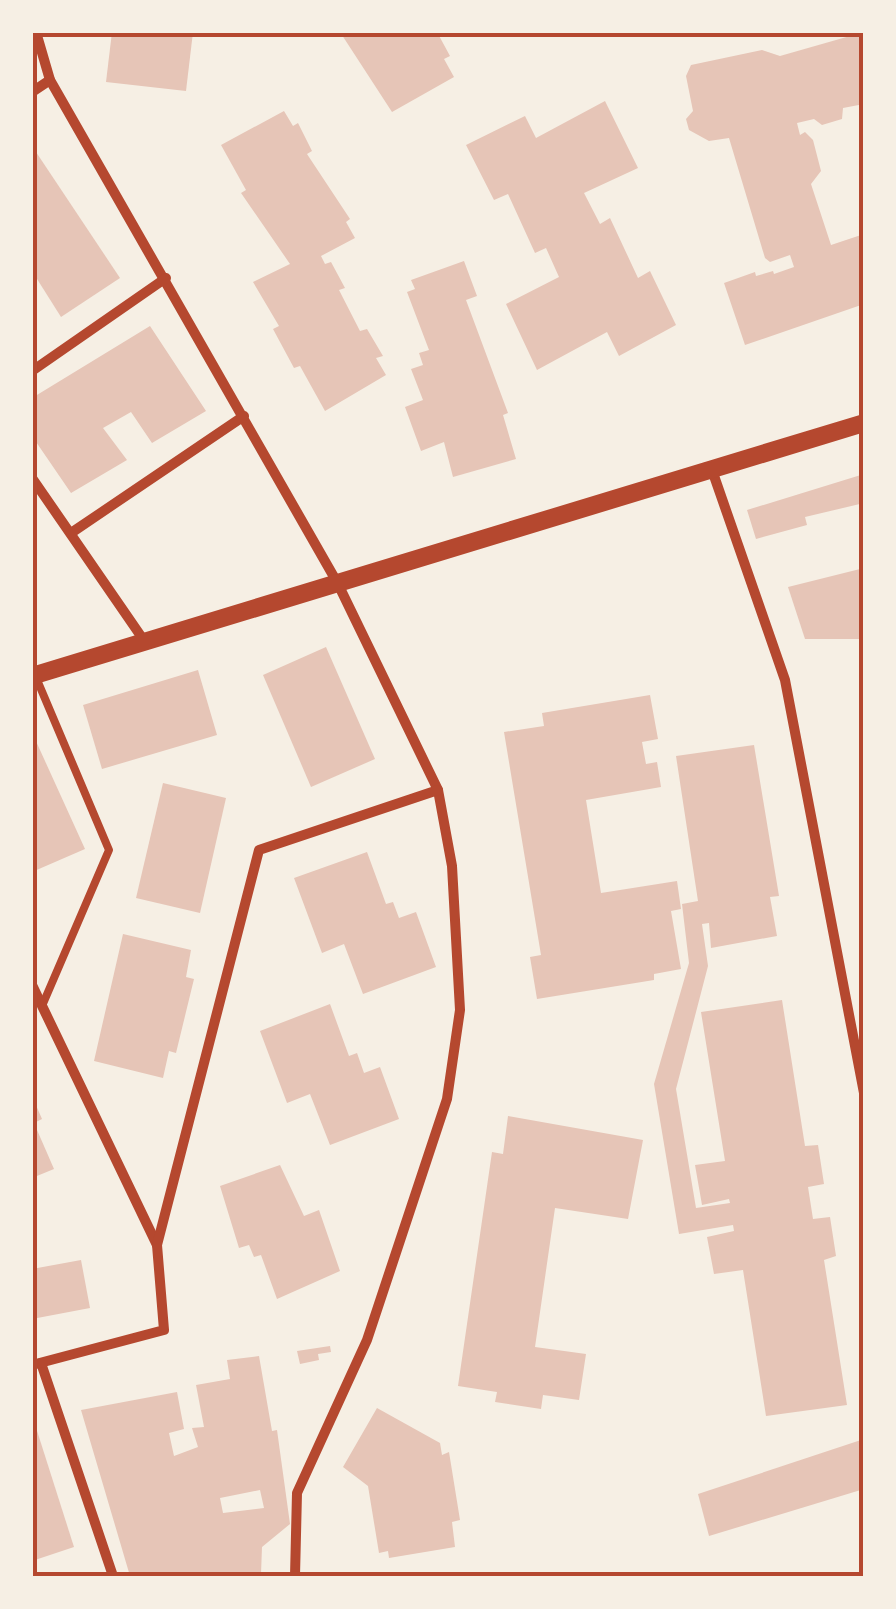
<svg xmlns="http://www.w3.org/2000/svg" width="896" height="1609" font-family="'IBM Plex Sans',sans-serif">
<style>
.building{fill:#e6c5b7;fill-rule:evenodd}
.lines{fill:none;stroke-linecap:round;stroke-linejoin:round}
.service{stroke:#b5482f;stroke-width:8}
.minor{stroke:#b5482f;stroke-width:10}
.tertiary{stroke:#b5482f;stroke-width:18}
.neatline{fill:none;stroke:#b5482f;stroke-width:4}
</style>
<rect width="100%" height="100%" fill="#f6efe4"/>
<g class="building">
<polygon points="112,32 193,32 186,91 106,82"/>
<polygon points="340,32 437,32 450,56 444,59 454,77 392,112"/>
<polygon points="864,32 864,104 843,108 842,119 822,125 814,119 797,123 800,135 805,132 813,140 821,171 811,184 831,245 864,234 864,304 745,345 724,283 755,272 756,276 773,271 774,274 794,267 790,255 770,262 765,258 729,138 709,141 689,130 686,119 693,111 686,76 691,65 762,50 780,56"/>
<polygon points="605,101 638,168 584,193 600,224 610,218 638,278 650,271 676,325 619,356 607,332 537,370 506,304 559,277 546,248 535,253 508,194 494,200 466,145 525,116 536,138"/>
<polygon points="284,111 293,126 298,123 312,151 307,154 350,219 346,222 355,238 321,256 325,264 331,262 345,288 339,290 360,331 367,329 383,356 376,358 386,375 325,411 300,366 294,368 273,329 279,326 253,282 290,264 241,193 246,190 221,145"/>
<polygon points="32,146 120,278 61,317 32,271"/>
<polygon points="464,261 477,296 466,300 508,413 503,415 516,459 453,477 444,442 421,451 405,407 423,400 411,369 423,365 419,353 429,350 407,292 415,289 411,280"/>
<polygon points="150,326 206,411 152,443 131,412 103,428 127,460 71,493 32,436 32,398"/>
<polygon points="864,474 864,503 805,517 807,525 756,539 747,510"/>
<polygon points="864,568 864,639 805,639 788,587"/>
<polygon points="326,647 375,759 311,787 263,675"/>
<polygon points="198,670 217,735 102,769 83,705"/>
<polygon points="650,695 658,739 642,742 646,764 657,762 661,787 586,800 601,893 677,881 681,909 671,911 681,969 654,974 654,980 537,999 530,957 541,955 504,732 544,726 542,713"/>
<polygon points="35,739 85,849 32,872 32,740"/>
<polygon points="754,745 779,896 770,897 777,936 711,948 709,923 702,924 708,966 676,1089 696,1208 730,1203 729,1199 702,1205 695,1165 725,1161 701,1012 782,1000 805,1146 818,1145 824,1184 808,1187 813,1219 830,1217 836,1256 824,1260 847,1405 766,1416 743,1270 714,1274 707,1237 734,1231 733,1225 679,1234 654,1084 689,963 682,904 698,901 676,756"/>
<polygon points="163,783 226,798 200,913 136,898"/>
<polygon points="367,852 386,904 393,902 399,918 416,912 436,967 363,994 344,944 322,953 294,878"/>
<polygon points="123,934 191,950 186,977 194,979 176,1053 169,1051 163,1078 94,1061"/>
<polygon points="330,1004 349,1056 357,1053 364,1073 380,1067 399,1119 330,1145 310,1094 287,1103 260,1031"/>
<polygon points="32,1096 42,1119 34,1123 54,1169 32,1178"/>
<polygon points="508,1116 643,1140 628,1219 555,1208 535,1347 586,1354 579,1400 543,1395 541,1409 495,1402 497,1392 458,1386 492,1152 503,1154"/>
<polygon points="280,1165 304,1216 319,1210 340,1271 277,1299 261,1255 254,1257 249,1245 239,1248 220,1186"/>
<polygon points="81,1260 90,1308 32,1319 32,1269"/>
<polygon points="330,1346 331,1352 318,1354 319,1360 300,1364 297,1351"/>
<path d="M259,1356L272,1431L277,1430L290,1524L262,1547L261,1574L130,1576L81,1410L177,1392L184,1429L169,1433L174,1456L198,1447L192,1428L204,1427L196,1385L230,1379L227,1360ZM260,1490L264,1508L223,1513L220,1498Z"/>
<polygon points="377,1408 440,1443 442,1455 449,1452 460,1520 452,1522 455,1547 389,1558 388,1551 379,1553 368,1486 343,1467"/>
<polygon points="32,1415 74,1547 32,1561"/>
<polygon points="864,1439 864,1489 709,1536 698,1494"/>
</g>
<g class="lines">
<polyline class="service" points="35,675 109,850 42,1006"/>
<g class="minor">
<polyline points="36,32 50,80 338,584 438,790 452,866 460,1010 447,1099 367,1340 297,1493 295,1576"/>
<polyline points="32,92 50,80"/>
<polyline points="32,371 166,278"/>
<polyline points="712,470 785,680 864,1093"/>
<polyline points="32,478 145,642"/>
<polyline points="71,533 244,416"/>
<polyline points="32,985 157,1245"/>
<polyline points="41,1363 113,1576"/>
<polyline points="32,1365 164,1330 157,1245 259,850 438,790"/>
</g>
<polyline class="tertiary" points="32,676 864,423"/>
</g>
<rect width="896" height="1609" fill="none" stroke="#f6efe4" stroke-width="70"/>
<rect x="35" y="35" width="826" height="1539" class="neatline"/>
</svg>
